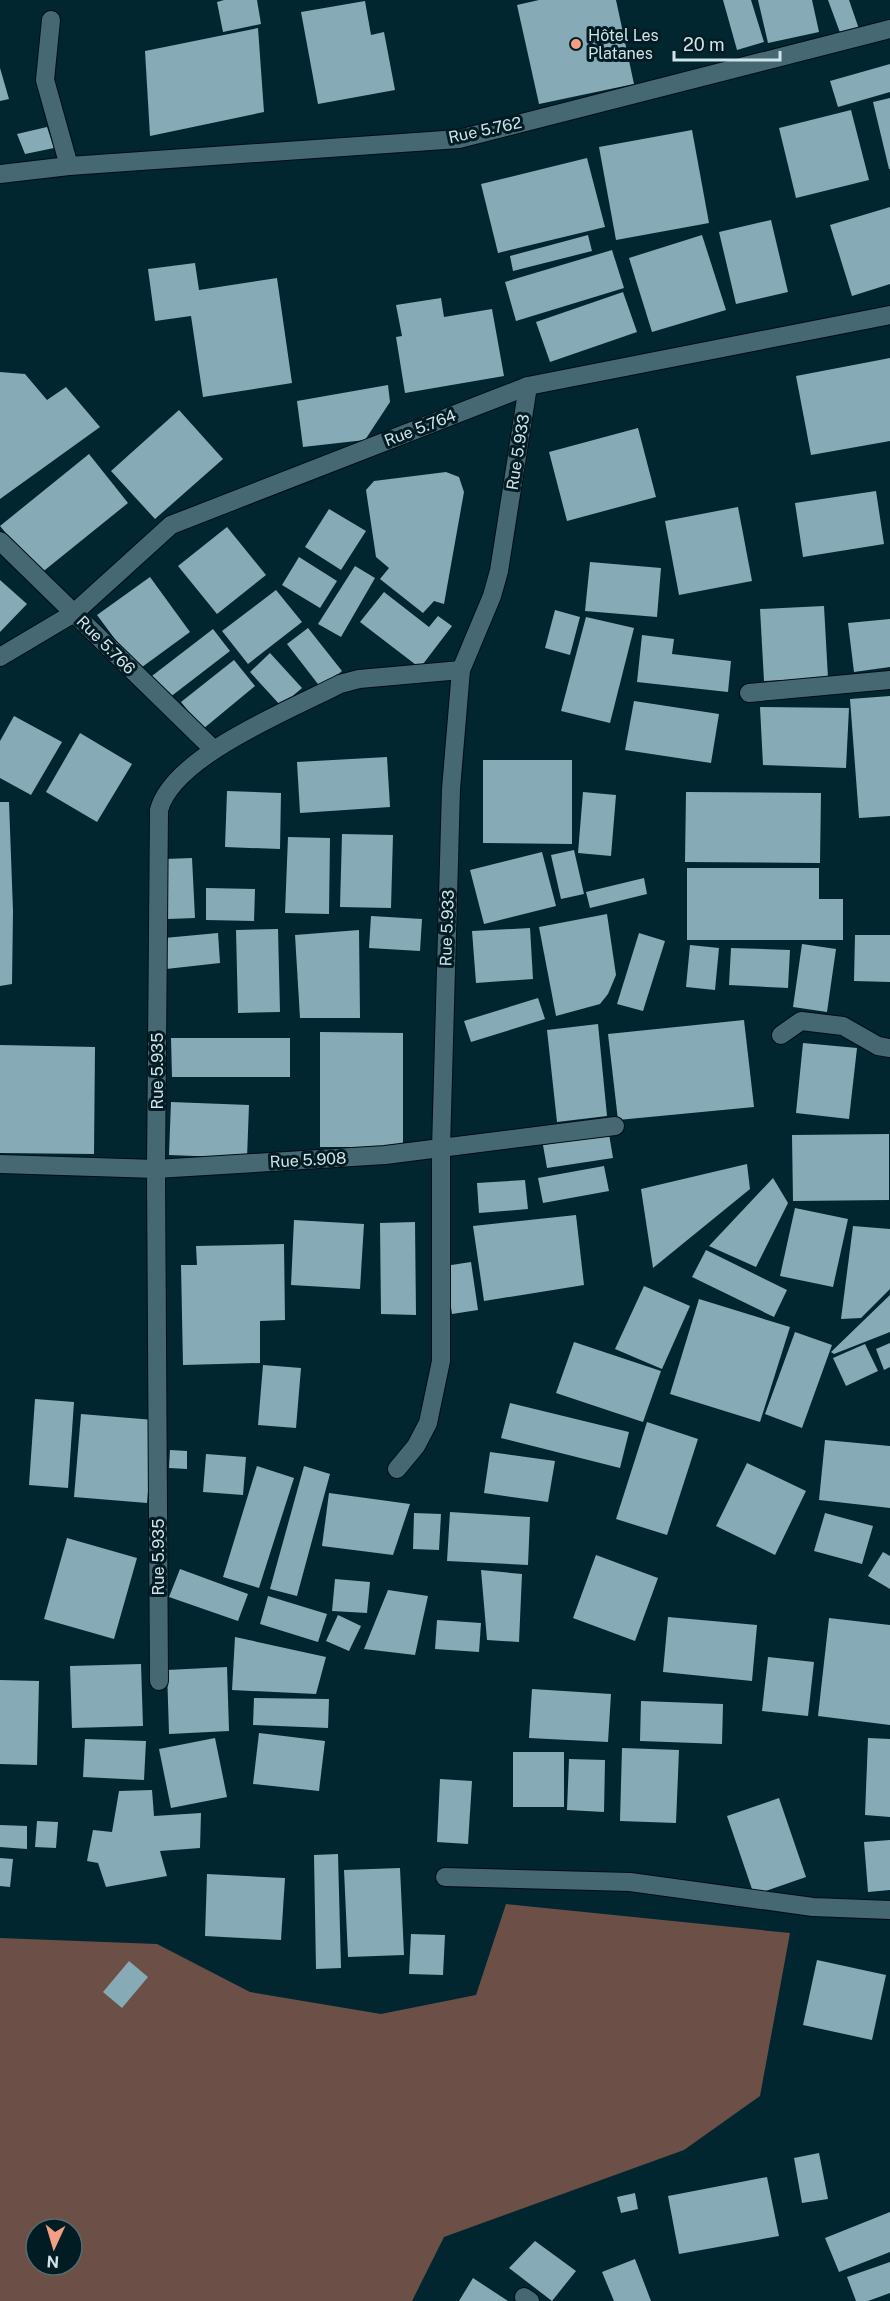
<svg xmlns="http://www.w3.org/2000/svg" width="890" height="2301" font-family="'Public Sans',sans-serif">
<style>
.forest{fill:#6c4f46;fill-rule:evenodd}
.building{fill:#86abb7}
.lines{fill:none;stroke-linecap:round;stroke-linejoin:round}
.minor-casing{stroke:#000e15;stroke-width:20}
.minor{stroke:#456873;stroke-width:18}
.poi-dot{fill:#f39f83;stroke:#021c23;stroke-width:2}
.labels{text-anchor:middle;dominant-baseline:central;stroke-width:6;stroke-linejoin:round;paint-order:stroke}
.poi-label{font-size:16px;fill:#d0e3e9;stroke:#021c23;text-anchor:start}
.street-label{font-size:16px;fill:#d0e3e9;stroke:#021c23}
</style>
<rect width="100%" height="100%" fill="#012630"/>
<path class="forest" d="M506,1904L790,1933L760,2096L684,2150L444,2237L412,2301H0V1938L157,1944L250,1992L381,2014L476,1995ZM36,2229H72V2265H36Z"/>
<g class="building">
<polygon points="224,0 257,0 261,24 223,32 217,2"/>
<polygon points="539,0 616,0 634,84 539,104 517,5"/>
<polygon points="723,0 751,0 764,42 737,50"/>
<polygon points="758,0 812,0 819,32 768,43"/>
<polygon points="828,0 849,0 860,32 842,38"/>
<polygon points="365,1 371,35 384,32 395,90 318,104 301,12"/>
<polygon points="258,28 264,112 150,136 145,51"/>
<polygon points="890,64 890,92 838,107 830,81"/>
<polygon points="0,68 9,99 0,101"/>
<polygon points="890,98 890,169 889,169 873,102"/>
<polygon points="851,110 869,180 796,198 779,128"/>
<polygon points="47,127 54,148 25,154 17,134"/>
<polygon points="692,130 709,223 616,240 599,147"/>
<polygon points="587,158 605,227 498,253 481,184"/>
<polygon points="890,207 890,284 852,296 830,225"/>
<polygon points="771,220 788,292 736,304 719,232"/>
<polygon points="588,235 592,251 513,271 510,256"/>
<polygon points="702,235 726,310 652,332 629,258"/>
<polygon points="612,250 624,288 516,321 505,282"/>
<polygon points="195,263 199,290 277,278 292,383 203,397 191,316 155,321 148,269"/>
<polygon points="623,292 637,332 550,362 536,322"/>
<polygon points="441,298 444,317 492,309 504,376 405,393 396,337 402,336 396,305"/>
<polygon points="890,358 890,441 811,455 796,376"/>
<polygon points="0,372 25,374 47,400 66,387 100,427 0,499"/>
<polygon points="388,385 390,402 365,440 303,447 297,401"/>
<polygon points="179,410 223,459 155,519 111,471"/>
<polygon points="638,428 656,497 567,521 549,452"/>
<polygon points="89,454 128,503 40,574 0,526"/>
<polygon points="446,472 459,477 464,492 444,604 434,601 423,613 380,579 389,568 376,557 366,490 374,481"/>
<polygon points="876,491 884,544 803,557 795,503"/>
<polygon points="738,507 752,581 679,595 665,521"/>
<polygon points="329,509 366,531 341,570 305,547"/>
<polygon points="227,527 266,575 217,614 178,566"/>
<polygon points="299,557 337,581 320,608 282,585"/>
<polygon points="590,562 661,568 657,617 585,611"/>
<polygon points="355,566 375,578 341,637 318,624"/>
<polygon points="150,577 190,632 138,670 97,615"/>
<polygon points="0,580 27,604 0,632"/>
<polygon points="276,590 302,622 248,664 222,631"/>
<polygon points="384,592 429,627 438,616 452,626 420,668 360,622"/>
<polygon points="824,606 828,678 764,681 760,609"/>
<polygon points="555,610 580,617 570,655 545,648"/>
<polygon points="586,617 634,628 610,723 561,711"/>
<polygon points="890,619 890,667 854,672 848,623"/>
<polygon points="308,628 342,671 321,688 287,644"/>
<polygon points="213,629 230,651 165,701 148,679"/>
<polygon points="642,635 674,639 672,654 731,661 728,692 637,682"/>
<polygon points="270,653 302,688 281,706 250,672"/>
<polygon points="234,660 255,686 203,729 181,702"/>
<polygon points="890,696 890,816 859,818 850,699"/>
<polygon points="634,701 719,714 711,763 625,750"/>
<polygon points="760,707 849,708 846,768 763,765"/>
<polygon points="14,716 62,742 31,795 0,778 0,741"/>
<polygon points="80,733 132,764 97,822 46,792"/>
<polygon points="387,757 390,807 300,813 297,762"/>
<polygon points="483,760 572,760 572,844 483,843"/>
<polygon points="227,791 281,793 280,849 225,847"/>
<polygon points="583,792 616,795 611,856 578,853"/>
<polygon points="686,792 821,793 820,863 685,862"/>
<polygon points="0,802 9,802 13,911 12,984 0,986"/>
<polygon points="342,834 393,835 391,908 340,907"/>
<polygon points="288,837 330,838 329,914 285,913"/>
<polygon points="574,850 584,894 561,899 551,855"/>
<polygon points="542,852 556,906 484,924 470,870"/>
<polygon points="192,858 195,918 168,919 165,859"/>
<polygon points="687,868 819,868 819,899 843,899 843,940 687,940"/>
<polygon points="644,878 647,894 590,908 586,892"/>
<polygon points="206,888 255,889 254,921 206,920"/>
<polygon points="607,914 616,975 608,994 600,1004 556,1016 539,927"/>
<polygon points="371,916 422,919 420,951 369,948"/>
<polygon points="530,928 533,979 476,983 472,931"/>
<polygon points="278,929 280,1012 238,1013 236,930"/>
<polygon points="359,930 360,1018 300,1018 295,935"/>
<polygon points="218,933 220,963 166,969 164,938"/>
<polygon points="639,933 665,941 643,1011 617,1004"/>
<polygon points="855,935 890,935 890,982 854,981"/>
<polygon points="802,944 836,949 827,1012 793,1007"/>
<polygon points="690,945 719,948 715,990 686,987"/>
<polygon points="731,948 790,950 788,988 729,985"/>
<polygon points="538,998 545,1019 471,1042 464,1021"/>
<polygon points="744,1020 754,1107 618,1120 608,1034"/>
<polygon points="598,1024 607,1116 557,1122 547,1030"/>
<polygon points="320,1032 403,1033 403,1147 320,1147"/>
<polygon points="171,1038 290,1038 290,1077 172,1077"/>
<polygon points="803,1043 857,1048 849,1119 796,1113"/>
<polygon points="0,1045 95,1047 94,1154 0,1153"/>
<polygon points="171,1102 249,1105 247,1158 169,1155"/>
<polygon points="609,1134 613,1158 547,1168 543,1145"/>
<polygon points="889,1134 889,1200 793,1201 792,1135"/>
<polygon points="747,1164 750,1189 653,1268 641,1189"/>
<polygon points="604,1166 609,1191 543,1203 538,1178"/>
<polygon points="773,1178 788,1203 756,1267 709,1246"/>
<polygon points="525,1180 528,1209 479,1213 477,1183"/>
<polygon points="795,1208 848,1219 833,1287 780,1276"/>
<polygon points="576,1215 584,1285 484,1301 473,1226"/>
<polygon points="294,1220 364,1224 360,1289 291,1285"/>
<polygon points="415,1222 416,1315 381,1314 380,1223"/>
<polygon points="853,1226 890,1229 890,1289 861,1318 841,1319"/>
<polygon points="284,1244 285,1320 260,1321 260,1363 183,1365 181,1265 197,1265 196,1246"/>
<polygon points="706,1250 787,1290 774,1317 692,1277"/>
<polygon points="471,1262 478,1310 452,1314 445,1266"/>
<polygon points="644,1286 690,1306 662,1369 615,1349"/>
<polygon points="890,1295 890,1332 834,1354 831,1352"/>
<polygon points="699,1299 790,1327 760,1422 670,1394"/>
<polygon points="795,1332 832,1345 802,1428 765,1414"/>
<polygon points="574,1342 661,1371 643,1422 556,1393"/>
<polygon points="890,1343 890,1367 884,1370 876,1349"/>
<polygon points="865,1344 878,1371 846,1386 833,1358"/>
<polygon points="263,1365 301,1368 296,1428 258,1425"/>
<polygon points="35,1399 74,1402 68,1488 29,1485"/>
<polygon points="510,1403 629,1432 620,1468 501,1438"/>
<polygon points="81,1414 154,1420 147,1503 74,1497"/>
<polygon points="647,1422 698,1439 667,1535 616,1519"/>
<polygon points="825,1440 890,1446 890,1508 819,1500"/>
<polygon points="170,1450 187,1451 187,1469 169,1468"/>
<polygon points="490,1452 555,1461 548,1502 484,1493"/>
<polygon points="206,1454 246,1457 243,1495 203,1492"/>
<polygon points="747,1463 806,1491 775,1555 716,1526"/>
<polygon points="257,1466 294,1478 259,1588 223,1577"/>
<polygon points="304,1466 330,1474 297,1596 270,1589"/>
<polygon points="329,1493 410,1504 393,1555 322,1546"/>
<polygon points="450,1512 530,1517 528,1565 447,1561"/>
<polygon points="414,1513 441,1514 439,1550 413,1549"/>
<polygon points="825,1513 873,1526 862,1564 814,1551"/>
<polygon points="67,1538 137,1558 114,1639 44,1619"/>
<polygon points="883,1552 890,1556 890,1589 868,1576"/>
<polygon points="596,1555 658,1578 635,1641 573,1618"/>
<polygon points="180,1569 248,1594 238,1621 169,1597"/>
<polygon points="481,1570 522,1574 519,1642 487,1640"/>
<polygon points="335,1579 370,1582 367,1613 332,1611"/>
<polygon points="388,1590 428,1596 415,1655 364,1649"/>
<polygon points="268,1596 327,1614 318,1642 260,1624"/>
<polygon points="338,1615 361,1626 349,1651 326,1641"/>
<polygon points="668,1617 757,1625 752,1681 663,1672"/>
<polygon points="829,1618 890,1625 890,1725 818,1716"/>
<polygon points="437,1620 481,1623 479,1652 435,1649"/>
<polygon points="235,1637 326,1657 316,1694 232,1690"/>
<polygon points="768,1657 814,1662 808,1716 762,1711"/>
<polygon points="141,1664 143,1726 72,1728 70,1666"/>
<polygon points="227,1667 229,1731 169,1734 167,1670"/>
<polygon points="0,1680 39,1681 37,1765 0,1764"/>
<polygon points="532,1689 611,1694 608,1742 529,1738"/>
<polygon points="254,1698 329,1699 328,1728 253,1725"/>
<polygon points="641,1701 723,1704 722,1744 640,1741"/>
<polygon points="259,1733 325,1741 319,1791 253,1784"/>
<polygon points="215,1738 227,1797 171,1808 159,1749"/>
<polygon points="868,1738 890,1739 890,1817 865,1815"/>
<polygon points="85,1739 146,1741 144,1780 83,1777"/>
<polygon points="622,1748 679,1750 676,1823 620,1821"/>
<rect x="513" y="1752" width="51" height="55"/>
<polygon points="569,1759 605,1760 604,1812 567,1810"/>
<polygon points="440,1779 472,1781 468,1844 437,1842"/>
<polygon points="152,1790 154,1816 201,1813 200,1848 160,1851 167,1876 106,1887 98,1863 87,1861 93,1830 112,1832 119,1791"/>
<polygon points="779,1798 806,1877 754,1895 727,1816"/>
<polygon points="37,1821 58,1822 56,1848 35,1847"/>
<polygon points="0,1825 27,1826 27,1849 0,1847"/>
<polygon points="890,1840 890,1890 868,1892 864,1842"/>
<polygon points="338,1854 341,1968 316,1969 314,1855"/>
<polygon points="0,1858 13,1859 10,1887 0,1886"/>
<polygon points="400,1868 404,1955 348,1957 344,1870"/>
<polygon points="207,1874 285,1878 281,1940 205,1936"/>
<polygon points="411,1934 445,1935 443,1975 409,1974"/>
<polygon points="817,1960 886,1975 872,2040 803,2025"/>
<polygon points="129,1961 148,1977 122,2008 103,1992"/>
<polygon points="819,2153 828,2199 802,2203 794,2158"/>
<polygon points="767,2177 779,2236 679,2254 668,2196"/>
<polygon points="635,2193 638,2209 621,2213 617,2197"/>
<polygon points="890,2212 890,2252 839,2272 825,2238"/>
<polygon points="535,2241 576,2271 552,2301 509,2268"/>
<polygon points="635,2259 651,2301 614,2301 602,2272"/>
<polygon points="890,2262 890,2293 868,2301 856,2301 847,2277"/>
<polygon points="473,2278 508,2301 459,2301"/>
</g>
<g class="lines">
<g class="minor-casing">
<g id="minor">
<polyline points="51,20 45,80 69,166"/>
<polyline points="0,174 69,166 459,139 890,29"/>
<polyline points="0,541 213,749"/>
<polyline points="0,657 74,613 171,525 528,386 890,315"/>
<polyline points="749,693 890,680"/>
<polyline points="781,1035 801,1021 843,1026 878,1046 890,1048"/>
<polyline points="0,1164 156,1169 385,1155 615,1126"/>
<polyline points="397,1469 416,1446 428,1423 441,1361 441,1149 451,789 461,670 492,596 499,571 528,386"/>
<path d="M159,1681L156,1169L159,810C173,756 292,709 340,684L359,679L461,670"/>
<polyline points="445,1877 630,1882 813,1907 890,1910"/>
<polyline points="524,2297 530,2301"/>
</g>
</g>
<use href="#minor" class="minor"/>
</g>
<circle class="poi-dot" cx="576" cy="44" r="6"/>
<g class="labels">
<g class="poi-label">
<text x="588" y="35">Hôtel Les<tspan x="588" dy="18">Platanes</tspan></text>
</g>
<g class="street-label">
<text transform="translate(485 130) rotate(-12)">Rue 5.762</text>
<text transform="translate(420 428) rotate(-21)">Rue 5.764</text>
<text transform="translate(518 452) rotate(-81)">Rue 5.933</text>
<text transform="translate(106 645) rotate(45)">Rue 5.766</text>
<text transform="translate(447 928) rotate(-88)">Rue 5.933</text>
<text transform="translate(157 1071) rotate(-90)">Rue 5.935</text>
<text transform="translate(308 1160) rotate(-3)">Rue 5.908</text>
<text transform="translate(158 1557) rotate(-90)">Rue 5.935</text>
</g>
</g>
<g transform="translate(54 2247) rotate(184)"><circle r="28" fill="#021c23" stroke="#546c72" stroke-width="1.5"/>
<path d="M0-4.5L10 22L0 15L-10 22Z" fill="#f39f83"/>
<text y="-9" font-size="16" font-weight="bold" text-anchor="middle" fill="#d0e3e9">N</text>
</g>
<path d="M674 51v9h106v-9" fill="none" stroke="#d0e3e9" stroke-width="3"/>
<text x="683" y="51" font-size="18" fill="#d0e3e9" stroke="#021c23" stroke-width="4.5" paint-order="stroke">20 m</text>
</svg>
